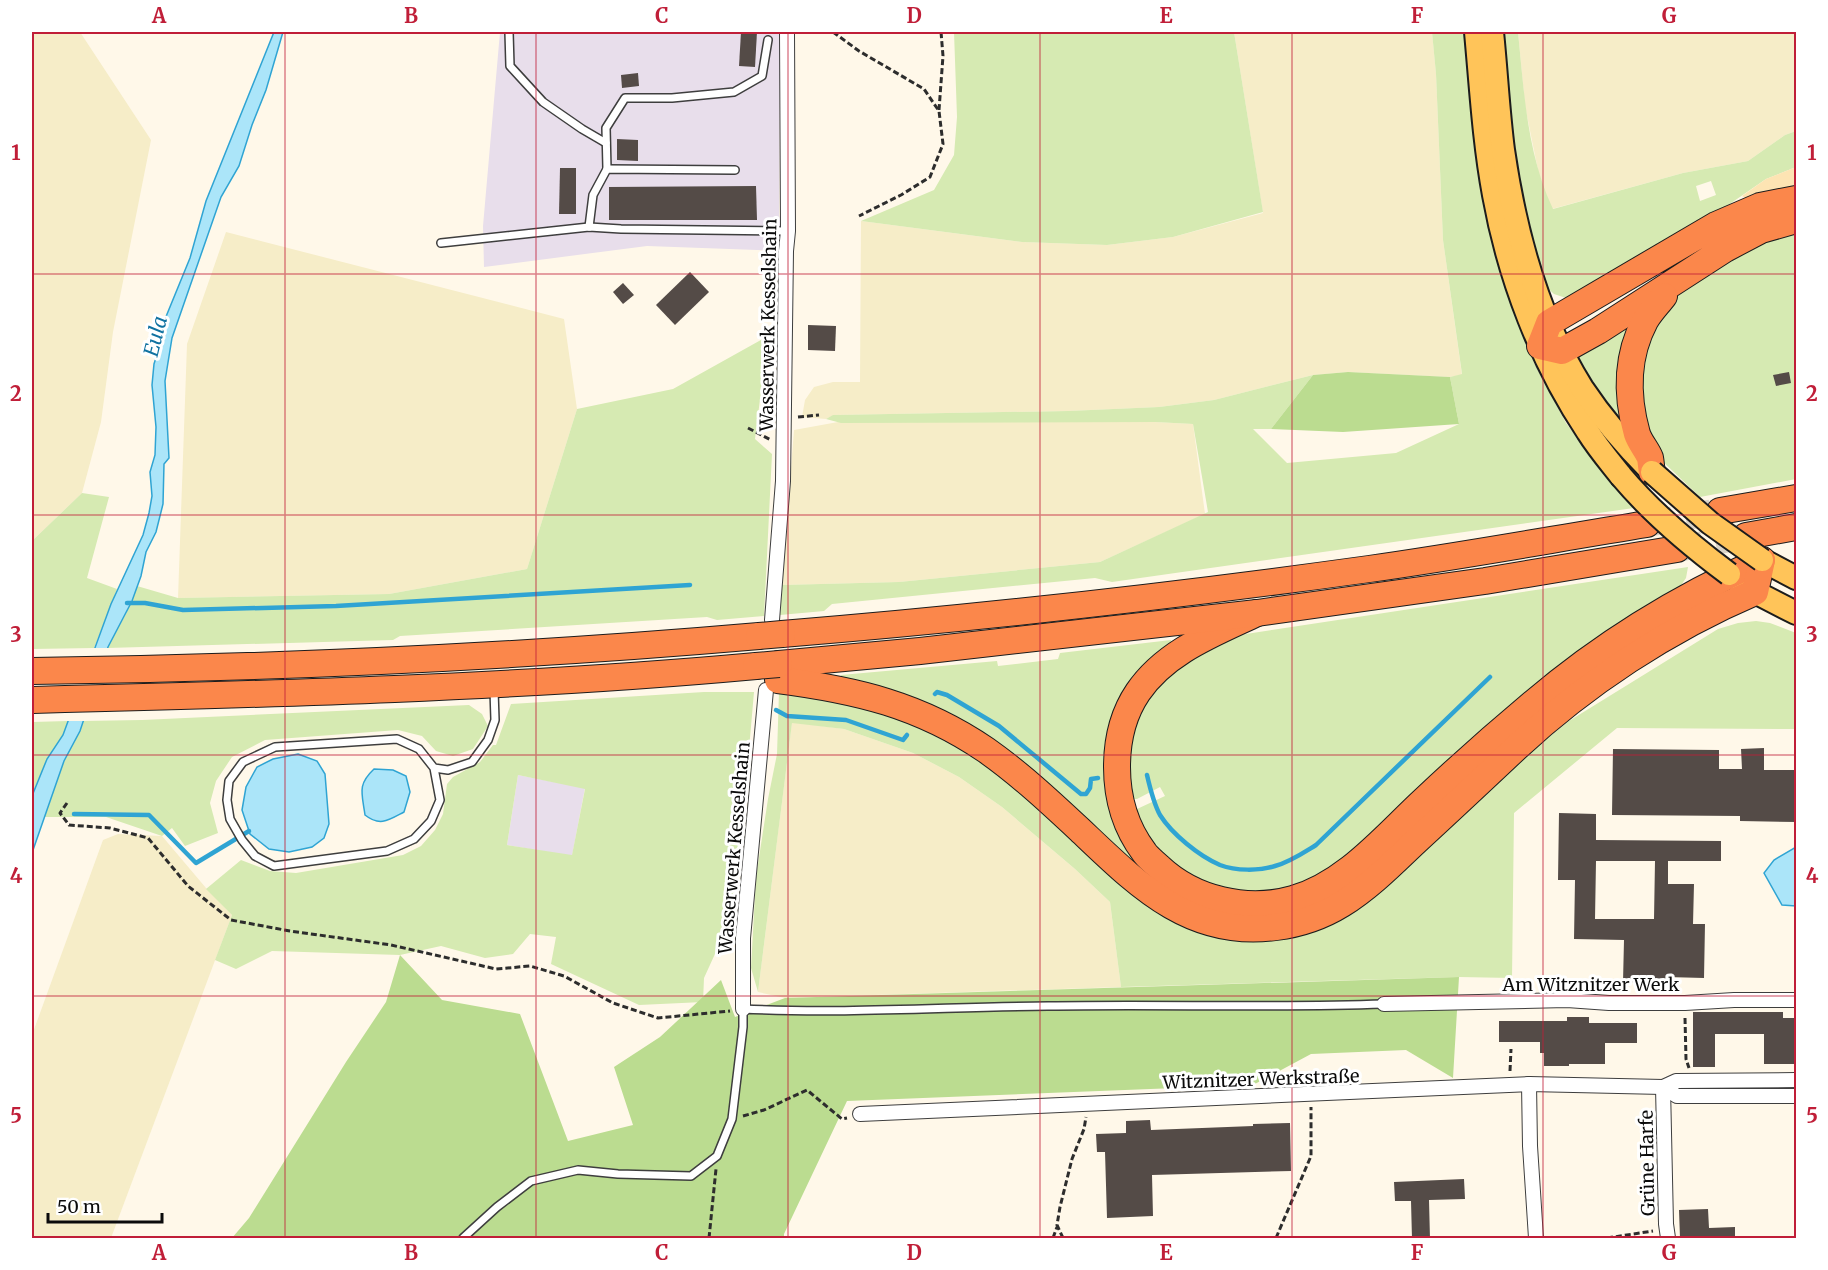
<svg xmlns="http://www.w3.org/2000/svg" width="1828" height="1270" font-family="Merriweather,serif">
<style>
.industrial{fill:#e8deeb}
.farmland{fill:#f6edc8}
.green{fill:#d6eab2;fill-rule:evenodd}
.forest{fill:#bbdc90}
.sand{fill:#fde4b3}
.water{fill:#abe5f9;stroke:#2fa4d3;stroke-width:1.5}
.pier{fill:#fff8e9}
.lines{fill:none;stroke-linecap:round;stroke-linejoin:round}
.stream{stroke:#2fa4d3;stroke-width:4.5}
.building{fill:#544b47;fill-rule:evenodd}
.motorway-tunnel{stroke:#dad4c8;stroke-width:26;stroke-dasharray:26 13;stroke-linecap:butt}
.service-casing{stroke:#3e3e3e;stroke-width:10}
.minor-casing{stroke:#3e3e3e;stroke-width:16}
.primary-casing{stroke:#1c1c1c;stroke-width:26}
.motorway-casing{stroke:#1c1c1c;stroke-width:28}
.path{stroke:#2d2d2d;stroke-width:3;stroke-dasharray:6 3;stroke-linecap:butt}
.service{stroke:#fff;stroke-width:7}
.minor{stroke:#fff;stroke-width:14}
.primary{stroke:#ffc459;stroke-width:22}
.motorway{stroke:#fb874b;stroke-width:26}
.primary-bridge-casing{stroke:#1c1c1c;stroke-width:26;stroke-linecap:butt}
.motorway-bridge-casing{stroke:#1c1c1c;stroke-width:28;stroke-linecap:butt}
.primary-bridge{stroke:#ffc459;stroke-width:22}
.motorway-bridge{stroke:#fb874b;stroke-width:26}
.grid{fill:none;stroke:#c01e38;stroke-width:1.5;stroke-opacity:0.55}
.labels{text-anchor:middle;dominant-baseline:central;stroke-width:6;stroke-linejoin:round;paint-order:stroke}
.street-label{font-size:18px;fill:#0b0b0b;stroke:#fff}
.water-label{font-size:20px;font-style:italic;fill:#1072a1;stroke:#fff}
.neatline{fill:none;stroke:#c01e38;stroke-width:2}
.grid-label{font-size:20px;text-anchor:middle;font-weight:bold;fill:#c01e38}
</style>
<rect width="100%" height="100%" fill="#fff8e9"/>
<g class="industrial">
<polygon points="500,32 780,32 779,215 786,251 647,246 484,267 483,226"/>
<polygon points="518,775 585,788 572,856 507,845"/>
</g>
<g class="farmland">
<polygon points="32,32 80,32 151,140 113,332 101,422 82,493 32,541"/>
<polygon points="1234,32 1432,32 1436,74 1443,240 1462,375 1450,377 1348,372 1313,375 1214,400 1159,407 1068,411 834,415 826,419 802,417 805,400 814,387 833,382 860,382 861,221 1022,242 1107,245 1173,237 1263,213"/>
<polygon points="1518,32 1796,32 1796,131 1785,135 1748,161 1683,173 1552,209 1541,185 1525,106"/>
<polygon points="226,232 564,319 577,409 527,569 389,594 178,598 187,344"/>
<polygon points="838,422 1155,422 1193,424 1205,514 1100,562 899,582 782,585 794,430"/>
<polygon points="792,722 844,729 913,753 959,777 1002,807 1075,869 1110,902 1121,987 785,998 758,992"/>
<polygon points="118,834 162,836 206,888 232,915 111,1238 32,1238 32,1035 103,840"/>
</g>
<g class="green">
<polygon points="954,32 1234,32 1263,212 1173,237 1107,245 1022,242 861,221 934,190 954,155 957,117"/>
<polygon points="1432,32 1468,32 1511,292 1534,363 1566,423 1608,479 1634,508 1112,582 1095,578 832,604 824,611 780,615 782,585 899,582 1100,562 1208,512 1193,424 1155,422 841,423 826,419 833,415 1068,411 1159,407 1214,400 1313,375 1271,429 1253,429 1287,463 1396,453 1459,424 1450,377 1462,374 1443,240 1436,74"/>
<path d="M1498,32H1518C1524,91 1527,154 1553,209L1683,173L1748,161L1785,135L1796,131V167L1766,179L1686,234L1569,299L1554,294L1542,283L1527,239ZM1711,181L1716,195L1700,201L1696,186Z"/>
<polygon points="1796,229 1796,479 1700,497 1658,457 1640,415 1637,386 1645,342 1673,295 1757,240"/>
<polygon points="1641,313 1630,438 1574,358"/>
<polygon points="768,336 755,439 772,454 764,616 717,620 707,617 400,636 393,640 107,648 126,614 137,586 178,598 389,594 527,569 577,409 673,389"/>
<polygon points="82,493 109,497 87,578 117,589 94,648 32,649 32,541"/>
<polygon points="1688,567 1686,578 1677,591 1324,876 1269,895 1204,886 1162,859 1135,818 1137,809 1165,796 1160,787 1137,799 1129,799 1127,735 1153,683 1215,642 1246,634"/>
<polygon points="1756,621 1770,623 1796,633 1796,729 1617,728 1514,813 1512,978 1459,977 1121,987 1110,902 1075,869 1002,807 959,777 913,753 844,729 792,723 758,992 751,968 756,877 768,799 777,754 779,692 862,705 908,720 992,764 1104,865 1249,941 1274,940 1302,934 1569,721 1718,629 1738,623"/>
<path d="M1171,640L1172,648C1157,660 1141,672 1130,689C1083,763 1113,863 1193,900C1228,916 1272,914 1308,902C1348,888 1393,838 1425,810C1475,764 1526,719 1579,677C1578,680 1578,682 1576,685C1563,704 1533,724 1515,739C1492,758 1470,779 1448,800C1409,835 1373,877 1327,902C1307,913 1284,919 1262,920C1163,925 1109,841 1042,783C1009,754 953,717 912,701C889,693 865,687 842,682L841,675L997,661L998,666L1058,659L1060,653Z"/>
<path d="M704,692H754L735,910L704,978L703,1002L639,1005L551,964L556,937L530,934L513,954L485,958L441,946L400,955L272,951L236,969L215,960L232,915L206,889L241,860L270,871L296,873L403,855L421,846L435,830L443,814L447,784L453,777L480,762L493,745H496L511,704ZM518,775L585,789L572,855L507,845Z"/>
<polygon points="469,705 482,714 488,726 473,749 453,756 436,751 422,736 398,730 265,740 232,757 216,781 210,803 218,833 185,846 172,828 162,836 106,817 44,817 64,761 80,731 83,721 142,720"/>
<polygon points="68,721 63,735 47,759 32,794 32,722"/>
</g>
<g class="forest">
<polygon points="1348,372 1450,377 1459,424 1343,432 1271,429 1313,375"/>
<polygon points="400,955 442,1000 520,1014 568,1141 633,1125 614,1067 660,1037 721,980 735,1017 785,998 1459,977 1453,1078 1406,1050 1311,1054 1253,1085 847,1101 784,1234 784,1238 232,1238 249,1218 346,1062 386,1002"/>
</g>
<polygon class="sand" points="1796,167 1796,190 1750,201 1742,196 1766,179"/>
<g class="water">
<polygon points="274,32 283,32 266,90 252,125 239,166 221,197 172,338 165,381 169,458 164,464 163,504 156,532 146,552 141,576 132,601 108,647 80,731 64,761 32,853 32,796 47,759 63,735 111,604 143,535 149,513 152,496 150,472 155,455 156,427 152,385 154,364 161,342 163,324 190,258 206,201"/>
<polygon points="298,754 317,761 325,774 329,824 324,838 312,847 289,852 269,849 250,834 242,810 246,787 257,767 273,759"/>
<path d="M374,769L393,770L406,776L410,792L404,812C389,820 380,827 365,815C362,793 357,785 374,769Z"/>
<polygon points="1796,847 1796,906 1782,905 1764,873 1774,860"/>
</g>
<polygon class="pier" points="91,648 111,648 86,721 65,721"/>
<g class="lines">
<g class="stream">
<polyline points="127,603 145,603 183,610 336,606 690,585"/>
<polyline points="935,694 937,692 947,695 999,726 1081,794 1086,794 1090,788 1091,779 1098,778"/>
<polyline points="776,710 787,716 846,720 903,740 907,735"/>
<path d="M1147,775C1150,788 1154,804 1160,815C1172,834 1199,856 1220,865C1236,871 1259,871 1275,866C1290,862 1303,853 1316,845L1490,677"/>
<polyline points="74,814 149,815 196,863 249,831"/>
</g>
</g>
<g class="building">
<polygon points="741,32 757,32 755,67 739,66"/>
<polygon points="638,73 639,86 622,88 621,75"/>
<polygon points="617,139 638,140 638,161 617,160"/>
<polygon points="560,168 576,168 576,214 559,214"/>
<polygon points="756,186 757,220 609,220 609,187"/>
<polygon points="690,272 709,292 675,325 656,305"/>
<polygon points="623,283 634,295 623,304 613,292"/>
<polygon points="808,325 836,326 835,351 808,350"/>
<polygon points="1789,372 1791,383 1776,386 1773,375"/>
<polygon points="1764,748 1764,770 1797,770 1797,822 1740,821 1740,816 1612,815 1613,749 1719,750 1719,769 1742,769 1741,749"/>
<path d="M1559,813L1596,814V840L1721,841V861H1668V884H1694L1693,924H1705L1704,978L1667,977V983L1623,982L1624,940L1574,939L1575,880H1558ZM1596,861H1655L1654,919H1595Z"/>
<polygon points="1693,1012 1783,1012 1783,1018 1797,1018 1797,1064 1764,1064 1764,1034 1715,1034 1715,1067 1693,1067"/>
<polygon points="1567,1017 1589,1017 1589,1023 1637,1023 1637,1043 1605,1043 1605,1064 1569,1064 1569,1066 1544,1066 1544,1053 1540,1053 1540,1042 1499,1042 1499,1021 1567,1021"/>
<polygon points="1150,1120 1151,1130 1253,1126 1253,1124 1290,1123 1291,1171 1152,1175 1153,1216 1107,1218 1105,1152 1097,1152 1096,1134 1126,1133 1126,1121"/>
<polygon points="1464,1179 1465,1199 1429,1200 1430,1239 1412,1239 1411,1201 1395,1201 1394,1182"/>
<polygon points="1708,1209 1709,1228 1735,1227 1735,1239 1680,1238 1679,1210"/>
</g>
<g class="lines">
<g class="motorway-tunnel">
<polyline points="1647,524 1720,511"/>
<polyline points="1677,549 1746,536"/>
</g>
<g class="service-casing">
<g id="service">
<polyline points="509,32 510,66 543,102 582,129 606,143"/>
<polyline points="607,169 606,128 625,98 672,98 734,92 762,76 768,40"/>
<polyline points="589,227 593,195 607,169 735,170"/>
<polyline points="441,243 589,227 621,229 788,231"/>
<polyline points="434,768 440,800 431,821 414,839 387,851 274,866 255,856 242,840 230,819 227,800 229,781 243,762 275,747 397,739 419,749 434,768 448,770 472,762 488,740 495,720 494,690"/>
<path d="M463,1238L497,1207L531,1181L578,1170L618,1174L691,1176L717,1156L732,1119L743,1027V1009C845,1014 946,1007 1048,1006C1160,1004 1272,1008 1384,1004"/>
</g>
</g>
<g class="minor-casing">
<g id="minor">
<polyline points="772,620 783,481 786,251 788,231 787,32"/>
<polyline points="1384,1004 1567,1000 1609,1003 1685,1003 1734,1000 1796,1000"/>
<polyline points="743,1009 743,938 766,690"/>
<polyline points="1529,1084 1530,1146 1536,1238"/>
<polyline points="1663,1087 1666,1224 1668,1238"/>
<polyline points="1663,1087 1677,1096 1796,1096"/>
<polyline points="860,1114 1529,1084 1663,1087 1676,1081 1796,1080"/>
</g>
</g>
<g class="primary-casing">
<g id="primary">
<path d="M1476,32C1481,86 1484,141 1494,195C1509,278 1541,362 1588,432C1598,448 1610,462 1621,476"/>
<path d="M1492,32C1496,71 1498,111 1503,150C1515,233 1537,316 1582,388C1602,418 1626,446 1652,472"/>
<polyline points="1762,560 1796,578"/>
<polyline points="1740,582 1755,592 1796,613"/>
</g>
</g>
<g class="motorway-casing">
<g id="motorway">
<polyline points="1796,199 1760,206 1716,225 1549,323 1540,346 1562,351 1598,331 1725,249 1761,230 1796,220"/>
<path d="M1652,472C1651,468 1651,463 1650,458C1647,450 1640,443 1637,434C1626,395 1626,357 1645,321C1650,312 1658,304 1664,296"/>
<polyline points="1720,511 1796,498"/>
<polyline points="1746,536 1796,527"/>
<path d="M1257,613C1215,633 1166,651 1138,692C1123,714 1117,741 1117,767C1117,798 1126,828 1144,852C1148,858 1154,862 1159,867C1194,900 1247,912 1293,899C1346,884 1385,836 1424,800C1459,767 1495,735 1532,704C1601,645 1679,597 1762,560"/>
<path d="M782,634C978,618 1174,596 1369,569C1462,556 1554,539 1647,524"/>
<polyline points="779,664 920,651 1257,613 1485,581 1677,549"/>
<path d="M32,671C274,668 516,657 759,636"/>
<path d="M778,680C856,690 920,705 986,750C1020,774 1050,802 1080,830C1137,884 1190,939 1276,927C1300,924 1321,917 1342,904C1368,888 1391,865 1413,844C1448,812 1482,780 1516,748C1585,684 1668,629 1755,592L1762,560"/>
<path d="M32,700C273,694 515,688 756,666"/>
</g>
</g>
<g class="path">
<polyline points="833,32 859,51 924,89 939,111 943,144 930,177 901,195 859,216"/>
<polyline points="939,110 943,56 941,32"/>
<polyline points="798,417 819,415"/>
<polyline points="748,428 771,440"/>
<polyline points="67,803 60,813 69,825 110,828 148,838 188,886 231,920 290,931 391,945 496,969 530,966 564,976 613,1003 658,1018 730,1011"/>
<polyline points="1685,1018 1686,1059 1689,1068"/>
<polyline points="1510,1071 1511,1049"/>
<polyline points="743,1116 764,1110 807,1090 842,1119 847,1118"/>
<polyline points="709,1238 716,1169"/>
<polyline points="1053,1238 1057,1227"/>
<polyline points="1063,1238 1057,1225 1060,1207 1072,1159 1084,1129 1086,1117"/>
<polyline points="1276,1238 1311,1156 1311,1107"/>
<polyline points="1607,1238 1653,1231"/>
</g>
<use href="#service" class="service"/>
<use href="#minor" class="minor"/>
<use href="#primary" class="primary"/>
<use href="#motorway" class="motorway"/>
<g class="primary-bridge-casing">
<g id="primary-bridge">
<polyline points="1652,472 1710,523 1762,560"/>
<path d="M1621,476C1653,514 1690,545 1729,574"/>
</g>
</g>
<g class="motorway-bridge-casing">
<g id="motorway-bridge">
<polyline points="759,636 782,634"/>
<polyline points="756,666 779,664"/>
</g>
</g>
<use href="#primary-bridge" class="primary-bridge"/>
<use href="#motorway-bridge" class="motorway-bridge"/>
</g>
<path class="grid" d="M285,32V1238M536,32V1238M788,32V1238M1040,32V1238M1292,32V1238M1543,32V1238M32,274H1796M32,515H1796M32,755H1796M32,996H1796"/>
<g class="labels">
<g class="street-label">
<text transform="translate(768 325) rotate(-89)">Wasserwerk Kesselshain</text>
<text transform="translate(734 848) rotate(-85)">Wasserwerk Kesselshain</text>
<text x="1591" y="984">Am Witznitzer Werk</text>
<text transform="translate(1261 1079) rotate(-2)">Witznitzer Werkstraße</text>
<text transform="translate(1647 1163) rotate(-91)">Grüne Harfe</text>
</g>
<g class="water-label">
<text transform="translate(155 336) rotate(-76)">Eula</text>
</g>
</g>
<rect width="1828" height="1270" fill="none" stroke="#ffffff" stroke-width="66"/>
<path d="M48 1213v9h114v-9" fill="none" stroke="#0b0b0b" stroke-width="3"/>
<text x="57" y="1213" font-size="18" fill="#0b0b0b" stroke="#ffffff" stroke-width="4.5" paint-order="stroke">50 m</text>
<rect x="33" y="33" width="1762" height="1204" class="neatline"/>
<g class="grid-label">
<text x="159" y="23">A</text>
<text x="411" y="23">B</text>
<text x="662" y="23">C</text>
<text x="914" y="23">D</text>
<text x="1166" y="23">E</text>
<text x="1417" y="23">F</text>
<text x="1669" y="23">G</text>
<text x="16" y="160">1</text>
<text x="1812" y="160">1</text>
<text x="16" y="401">2</text>
<text x="1812" y="401">2</text>
<text x="16" y="642">3</text>
<text x="1812" y="642">3</text>
<text x="16" y="883">4</text>
<text x="1812" y="883">4</text>
<text x="16" y="1123">5</text>
<text x="1812" y="1123">5</text>
<text x="159" y="1260">A</text>
<text x="411" y="1260">B</text>
<text x="662" y="1260">C</text>
<text x="914" y="1260">D</text>
<text x="1166" y="1260">E</text>
<text x="1417" y="1260">F</text>
<text x="1669" y="1260">G</text>
</g>
</svg>
